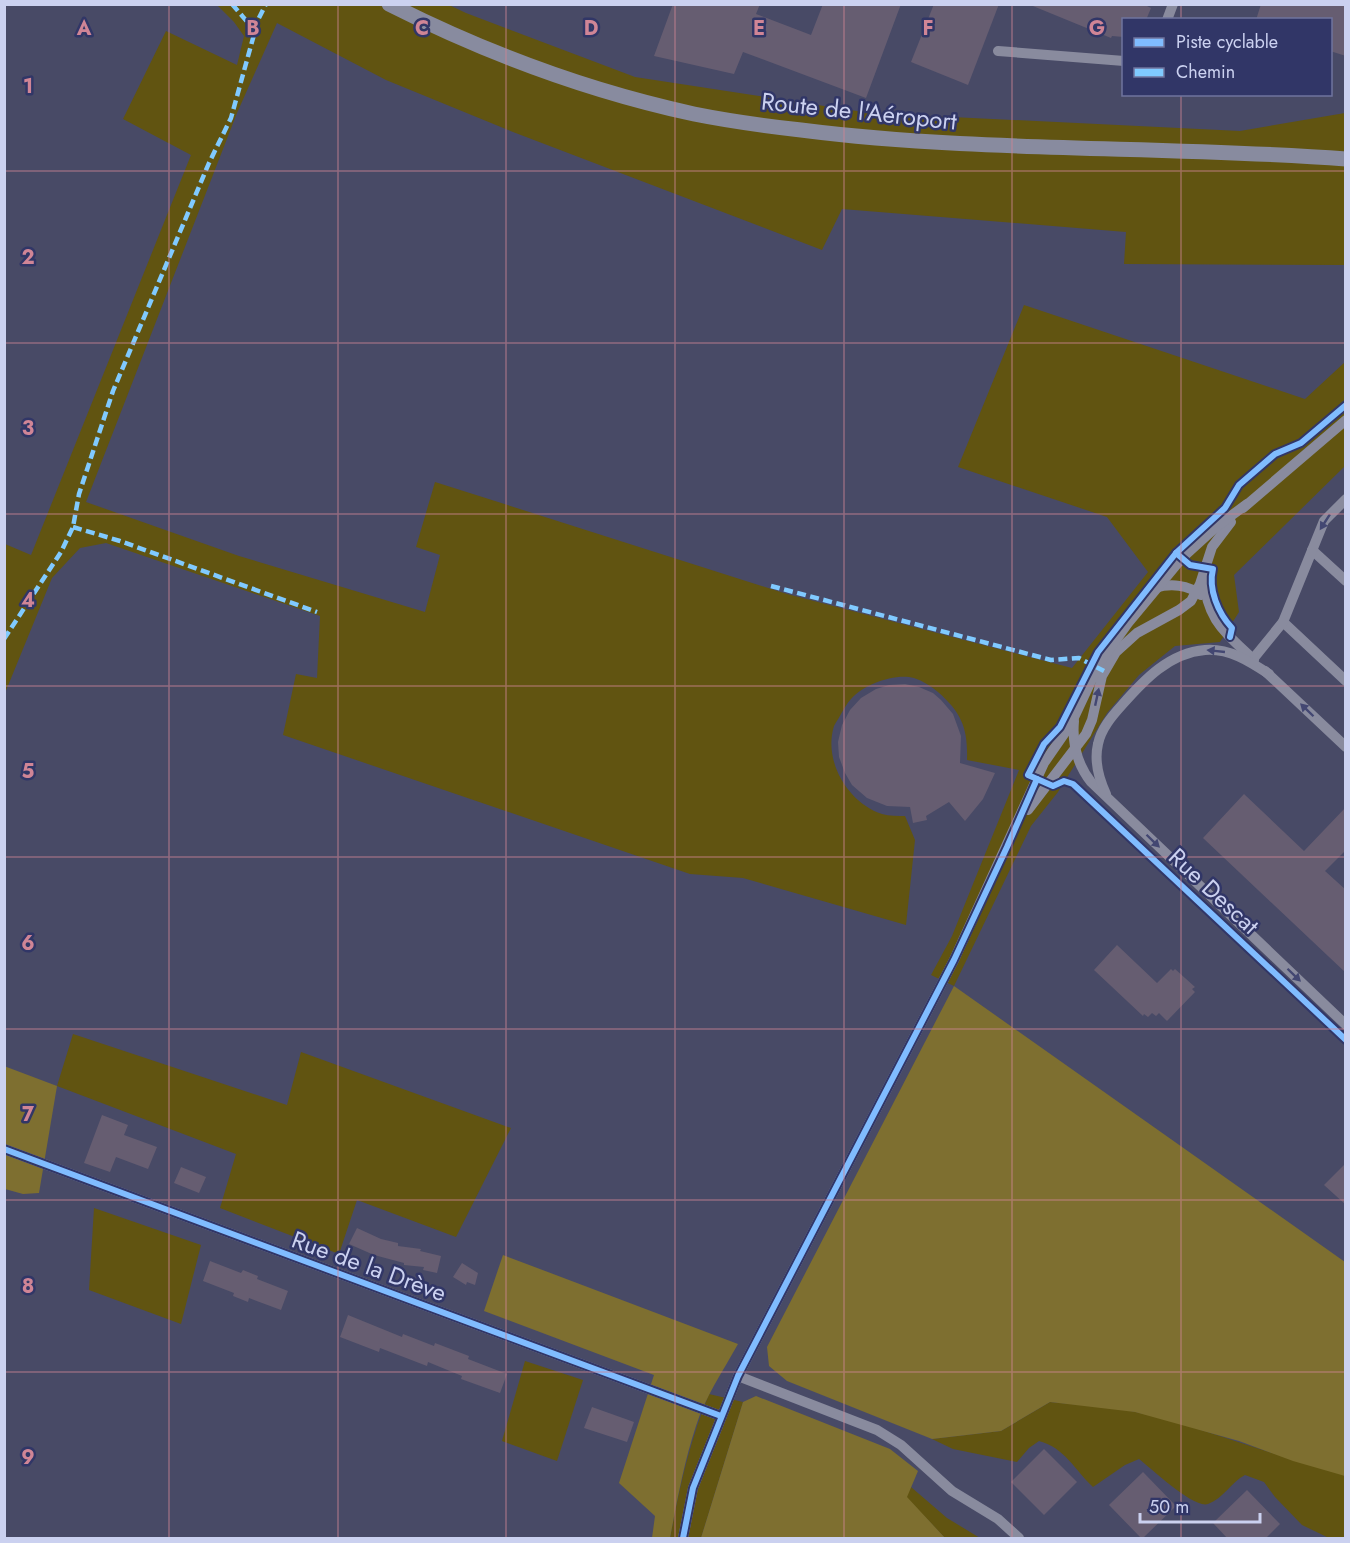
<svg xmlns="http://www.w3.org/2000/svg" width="1350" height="1543" font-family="Jost,sans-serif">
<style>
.green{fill:#615411}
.forest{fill:#7e6f30}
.building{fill:#665d71}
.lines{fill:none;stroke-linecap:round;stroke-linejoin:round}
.minor{stroke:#898b9e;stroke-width:10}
.major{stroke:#888b9f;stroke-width:15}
.quiet{stroke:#80caff;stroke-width:4.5;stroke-dasharray:9 4.5;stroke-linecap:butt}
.cycleway-casing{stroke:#313667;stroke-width:10}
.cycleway{stroke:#80bcff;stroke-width:6}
.oneway{fill:#434772}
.grid{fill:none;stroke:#d08596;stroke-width:1.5;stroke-opacity:0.55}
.labels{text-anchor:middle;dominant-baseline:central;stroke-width:5;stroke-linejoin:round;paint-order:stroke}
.street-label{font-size:24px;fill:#cbd1f0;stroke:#313667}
.grid-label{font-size:20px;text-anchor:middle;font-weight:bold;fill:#d08596;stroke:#313667;stroke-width:5;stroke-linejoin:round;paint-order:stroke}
</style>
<rect width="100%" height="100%" fill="#484a66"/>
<g class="green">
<path d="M217,5H449L466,13L635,77L870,113L1240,131L1345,113V265L1124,264L1126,232L842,209L822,250L513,132L386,80L277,23L237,113L86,502L239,556L425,612L440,555L416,547L435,482L787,594L1072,668L1148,572L1107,517L958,467L1024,305L1305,399L1345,362V466L1234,575L1239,612L1220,642L1175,646L1139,675L1107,713L1058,792L1031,826L954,986L931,975L952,936L1019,770L967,760C968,729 962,713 938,692C931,686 923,681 914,678C895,673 864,684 851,699C847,703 844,709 841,714C839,718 836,722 834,726C823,761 848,803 882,814C889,816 898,816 905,816L915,840L906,925L743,878L690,874L283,735L296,674L317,678L320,616L106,543L80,548L52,578L5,693L4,614L6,609L4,608L5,544L31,555L191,155L123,119L166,31L237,65L244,36L234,22Z"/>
<polygon points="73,1034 287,1105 301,1052 511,1128 456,1237 357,1200 339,1254 220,1208 236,1154 57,1086"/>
<polygon points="94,1208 201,1245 181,1324 89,1290"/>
<polygon points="525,1361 583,1380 557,1461 502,1441"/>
<path d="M709,1394L743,1402L701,1538H670C679,1489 690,1440 709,1394Z"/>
<path d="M1050,1402C1078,1405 1108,1406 1136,1412C1205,1428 1271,1455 1339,1473L1345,1476V1538H1329L1302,1525L1275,1497L1264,1482L1245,1475C1231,1482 1224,1498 1208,1504C1194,1509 1152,1469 1139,1459L1125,1465L1093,1487C1074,1469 1065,1448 1039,1441L1029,1448L1017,1462L953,1449L932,1439L1001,1431Z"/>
<polygon points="911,1487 947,1518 980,1538 945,1538 906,1497"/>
</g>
<g class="forest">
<polygon points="954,986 1345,1262 1345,1476 1293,1461 1239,1441 1135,1412 1050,1402 1001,1431 932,1439 787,1381 769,1366 767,1347"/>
<polygon points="4,1066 57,1086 39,1193 23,1194 5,1189"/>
<path d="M503,1255L738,1344C723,1371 705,1397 696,1426C684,1462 677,1501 670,1538H652L655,1516L619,1483L654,1375L484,1311Z"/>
<polygon points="756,1396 890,1449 918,1471 907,1497 945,1538 701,1538 743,1402"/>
</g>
<g class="building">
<polygon points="673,4 760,4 756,14 811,35 823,4 901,4 866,98 743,52 734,74 654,56"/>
<polygon points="934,4 999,4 968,85 911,62"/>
<polygon points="1028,4 1143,4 1151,8 1146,20 1124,20 1124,37 1112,36 1111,38"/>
<polygon points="1261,4 1346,4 1346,56 1330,51 1330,20 1256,20"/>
<polygon points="905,684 919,687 933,693 941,700 953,714 961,736 960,763 995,773 983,799 965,821 949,802 926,816 927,820 913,823 910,807 887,806 867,798 852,785 845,773 839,757 838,742 842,725 850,710 861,698 876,689 889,685"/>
<polygon points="1244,794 1304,851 1346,807 1346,850 1325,871 1346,890 1346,973 1203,838"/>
<polygon points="1117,945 1157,983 1171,969 1173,971 1175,969 1195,987 1192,989 1195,992 1167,1021 1159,1013 1156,1016 1152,1013 1148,1017 1144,1014 1143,1016 1094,970"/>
<polygon points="102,1115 128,1125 124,1135 157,1147 148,1169 116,1157 110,1172 84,1163"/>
<polygon points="1346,1163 1346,1205 1324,1185"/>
<polygon points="181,1167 206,1177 199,1193 174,1183"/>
<polygon points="357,1228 381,1239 398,1243 398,1246 421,1249 420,1251 441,1256 437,1273 423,1270 424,1267 404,1265 404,1263 374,1255 349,1244"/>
<polygon points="210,1261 241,1273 243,1270 258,1276 257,1279 288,1291 281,1310 249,1298 248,1302 233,1296 234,1293 203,1281"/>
<polygon points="462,1263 478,1273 475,1285 467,1282 466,1285 453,1277"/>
<polygon points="348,1315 402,1337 403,1334 434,1346 435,1343 469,1356 468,1359 507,1374 500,1393 461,1379 462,1376 428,1362 427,1366 380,1348 379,1352 340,1337"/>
<polygon points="592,1407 634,1422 627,1442 584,1428"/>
<polygon points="1044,1449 1077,1482 1044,1515 1011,1482"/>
<polygon points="1143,1472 1176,1506 1142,1539 1109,1505"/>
<polygon points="1247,1490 1280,1524 1265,1539 1228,1539 1213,1523"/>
</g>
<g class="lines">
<g class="minor">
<polyline points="1167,20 1173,4"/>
<polyline points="998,51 1124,61"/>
<polyline points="1243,508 1346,420"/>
<polyline points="1312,550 1346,581"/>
<path d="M1204,576C1206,620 1225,632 1254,660"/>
<path d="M1155,588C1171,583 1188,585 1201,595"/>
<polyline points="1283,622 1346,681"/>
<polyline points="1253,659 1283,622 1324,521 1346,499"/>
<polyline points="1265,671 1346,747"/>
<path d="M1074,721C1072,743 1077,764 1091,782L1346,1025"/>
<path d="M1106,794C1099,779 1094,761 1098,744C1101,729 1112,716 1122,705C1144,680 1169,653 1205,650C1229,648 1249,661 1269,674"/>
<polyline points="1028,810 1086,734 1092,720 1102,676 1116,652 1137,633 1179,610 1191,601 1200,584 1212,547 1231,522"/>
<polyline points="4,1149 721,1416"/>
<polyline points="738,1376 877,1430 901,1445 952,1491 998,1519 1019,1538"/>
<polyline points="683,1538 693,1488 738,1376 954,960 1044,763 1071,724 1100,662 1128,623 1182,558 1216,527 1247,504"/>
</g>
<path class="major" d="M389,4C486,53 588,91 694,114C729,121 765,126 801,130C981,153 1164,145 1346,159"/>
<g class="quiet">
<polyline points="232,4 255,31"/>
<polyline points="73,527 120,541 317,612"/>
<polyline points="771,586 1051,660 1079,658 1104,671"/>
<polyline points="4,639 61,552 73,527 79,494 113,391 209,163 231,118 258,20 266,4"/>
</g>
<g class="cycleway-casing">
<g id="cycleway">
<polyline points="1346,405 1301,443 1275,454 1239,485 1225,508 1176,553 1098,652 1060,727 1044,744 1028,775 1053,786 1064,781 1073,784 1346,1040"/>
<path d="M1176,553L1190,565L1213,569C1208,589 1218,613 1232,628L1230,637"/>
<polyline points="4,1149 721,1416"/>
<polyline points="683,1538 693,1488 738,1376 954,960 1007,847 1037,779"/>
</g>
</g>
<use href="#cycleway" class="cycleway"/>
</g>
<defs><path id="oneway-solid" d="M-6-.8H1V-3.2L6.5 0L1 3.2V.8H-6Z" transform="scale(1.5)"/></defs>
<g class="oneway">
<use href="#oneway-solid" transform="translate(1325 522) rotate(123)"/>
<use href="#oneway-solid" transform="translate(1216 651) rotate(-174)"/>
<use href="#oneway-solid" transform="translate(1097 697) rotate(-78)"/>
<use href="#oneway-solid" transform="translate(1307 710) rotate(-136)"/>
<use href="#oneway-solid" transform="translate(1153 841) rotate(44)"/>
<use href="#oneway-solid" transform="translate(1294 975) rotate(44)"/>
</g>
<path class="grid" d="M169,4V1538M338,4V1538M506,4V1538M675,4V1538M844,4V1538M1012,4V1538M1181,4V20M1181,94V1538M4,171H1346M4,343H1346M4,514H1346M4,686H1346M4,857H1346M4,1029H1346M4,1200H1346M4,1372H1346"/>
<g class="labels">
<g class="street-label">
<text transform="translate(859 111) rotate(6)">Route de l'Aéroport</text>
<text transform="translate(1214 891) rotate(43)">Rue Descat</text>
<text transform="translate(369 1266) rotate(20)">Rue de la Drève</text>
</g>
</g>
<g class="grid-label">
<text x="84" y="35">A</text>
<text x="253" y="35">B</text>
<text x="422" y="35">C</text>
<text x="591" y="35">D</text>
<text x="759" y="35">E</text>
<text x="928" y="35">F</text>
<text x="1097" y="35">G</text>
<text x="28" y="93">1</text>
<text x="28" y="264">2</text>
<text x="28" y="435">3</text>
<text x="28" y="607">4</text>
<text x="28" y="778">5</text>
<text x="28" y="950">6</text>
<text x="28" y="1121">7</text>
<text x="28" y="1293">8</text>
<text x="28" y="1464">9</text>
</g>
<rect width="1350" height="1543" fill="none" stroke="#cbd1f0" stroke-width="12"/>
<rect x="1122" y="18" width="210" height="78" fill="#313667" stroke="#6f749e" stroke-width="1.5"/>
<rect x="1134" y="38" width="30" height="9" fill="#80bcff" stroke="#6f749e" stroke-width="1.5"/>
<text x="1176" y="48" font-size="18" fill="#cbd1f0">Piste cyclable</text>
<rect x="1134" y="68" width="30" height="9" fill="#80caff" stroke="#6f749e" stroke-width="1.5"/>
<text x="1176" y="78" font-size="18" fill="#cbd1f0">Chemin</text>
<path d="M1140 1513v9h120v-9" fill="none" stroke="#cbd1f0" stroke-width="3"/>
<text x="1149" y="1513" font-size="18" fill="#cbd1f0" stroke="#313667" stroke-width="4.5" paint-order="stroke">50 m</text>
</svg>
